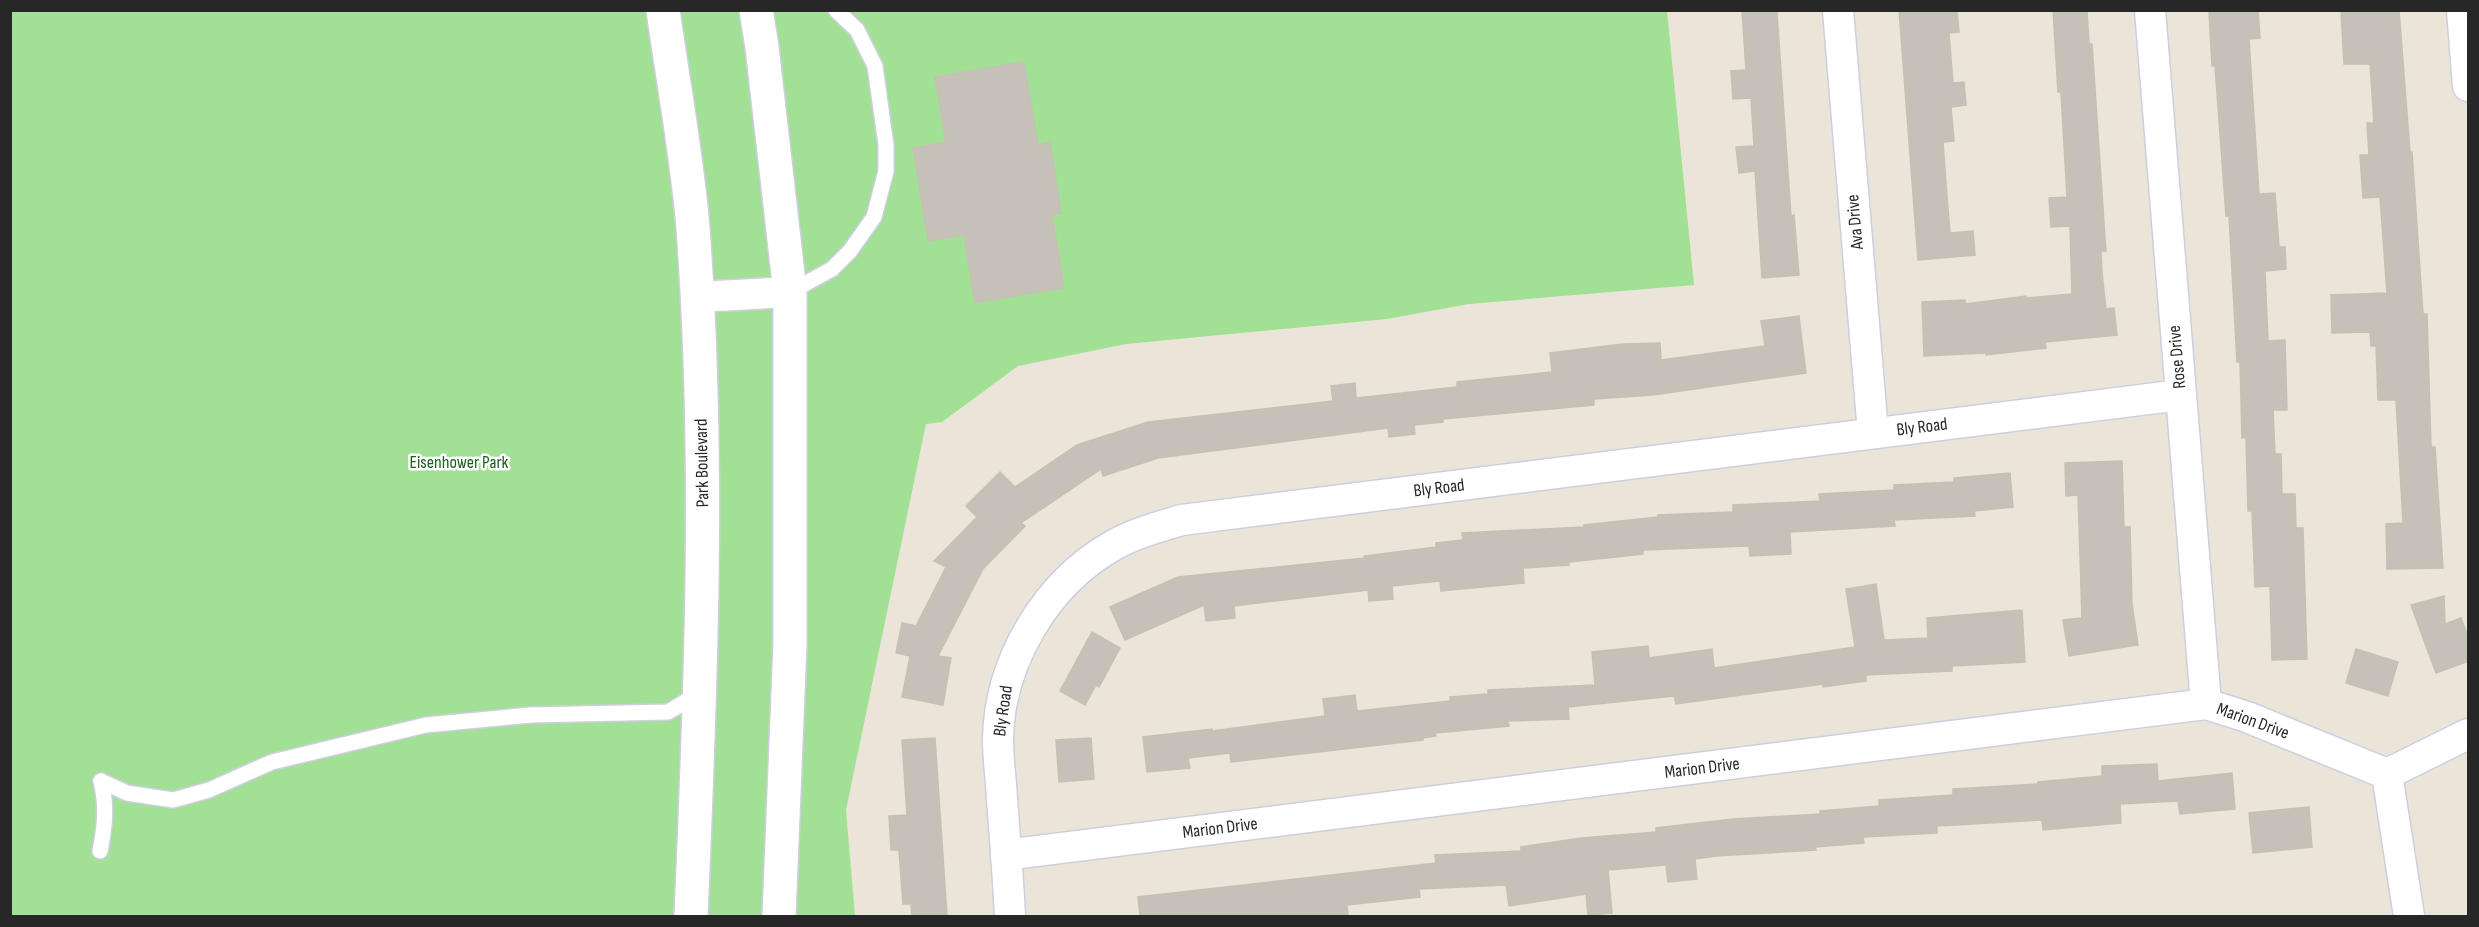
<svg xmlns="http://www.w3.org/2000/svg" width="2479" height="927" font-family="'Sofia Sans Condensed',sans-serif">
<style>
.green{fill:#a2e095}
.building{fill:#c5c1b8;stroke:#c4c1b2;stroke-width:1.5}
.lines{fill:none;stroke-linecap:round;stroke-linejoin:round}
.lane-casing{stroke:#cecee0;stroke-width:18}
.street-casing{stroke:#cecee0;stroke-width:33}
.secondary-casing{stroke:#cecee0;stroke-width:36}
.lane{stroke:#fff;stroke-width:15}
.street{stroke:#fff;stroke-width:30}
.secondary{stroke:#fff;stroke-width:33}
.labels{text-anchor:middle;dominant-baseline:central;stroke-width:5;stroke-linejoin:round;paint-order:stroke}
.street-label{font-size:18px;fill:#272727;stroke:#fff}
.park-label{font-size:18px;fill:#1d611a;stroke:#fff}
</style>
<rect width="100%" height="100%" fill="#eae5d8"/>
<polygon class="green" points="10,11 1667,11 1694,285 1469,304 1387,319 1126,344 1018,366 942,422 926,424 846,810 855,916 11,916"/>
<g class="building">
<polygon points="1742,10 1776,10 1777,13 1791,216 1794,215 1799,275 1762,278 1755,171 1739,173 1736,147 1754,146 1751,98 1733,99 1731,71 1746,70"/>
<polygon points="1899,10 1957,10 1959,32 1949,33 1953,83 1964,82 1966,105 1951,107 1954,141 1943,142 1946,183 1950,233 1973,231 1975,255 1918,260"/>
<polygon points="2053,10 2087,10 2089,44 2092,44 2105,238 2106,251 2101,251 2102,273 2106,309 2114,308 2117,335 2045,342 2046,348 1986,355 1986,353 1924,356 1922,302 1965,300 1965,304 2026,296 2026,298 2072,294 2070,226 2051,227 2049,198 2067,197 2061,92 2058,92"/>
<polygon points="2258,10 2260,38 2249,39 2259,194 2275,193 2279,247 2285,247 2286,269 2265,271 2268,341 2285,340 2287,410 2273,410 2275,454 2281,454 2282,494 2295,494 2296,528 2303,528 2307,659 2272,660 2270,586 2255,587 2252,511 2248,511 2246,437 2242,438 2240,362 2237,362 2229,216 2226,216 2215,66 2212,66 2209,12"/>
<polygon points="2341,10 2399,10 2410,152 2412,152 2423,314 2427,314 2431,447 2435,447 2443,568 2387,569 2386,524 2403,523 2396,400 2378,400 2376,346 2371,346 2370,332 2332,333 2331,295 2387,293 2380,197 2363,198 2360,155 2369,155 2367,123 2374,123 2370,64 2344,64"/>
<polygon points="1024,62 1038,145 1050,142 1061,213 1052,214 1064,288 975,303 964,235 928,241 913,148 946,142 935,77"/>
<polygon points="1799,316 1806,373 1653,395 1594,399 1594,405 1443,419 1443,422 1414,425 1415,434 1389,437 1388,428 1158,458 1103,476 1101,469 1021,523 1025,526 983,569 938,656 951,658 943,705 902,697 910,656 896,653 902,623 916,626 946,567 934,561 977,517 966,506 1000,472 1015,487 1077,445 1148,422 1333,401 1331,386 1355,383 1356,398 1457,387 1457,382 1552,372 1550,353 1623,344 1660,343 1661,360 1765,346 1761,321"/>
<polygon points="2122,461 2124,527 2130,527 2132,604 2138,645 2069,656 2063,620 2082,618 2078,495 2066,496 2065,463"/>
<polygon points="2010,473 2013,507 1974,511 1975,516 1894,520 1895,526 1790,532 1791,554 1750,556 1749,546 1643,550 1643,554 1569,562 1569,565 1523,568 1524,583 1441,591 1440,581 1392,586 1393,599 1369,601 1368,590 1275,601 1234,606 1235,618 1206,621 1204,605 1125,640 1110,607 1178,577 1365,558 1364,556 1436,547 1436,543 1463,540 1462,533 1584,527 1584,525 1658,517 1658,515 1733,512 1733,505 1820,501 1819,494 1894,490 1894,485 1954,482 1954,478"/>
<polygon points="1876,584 1884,640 1928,638 1927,618 2022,610 2025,662 1952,666 1952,671 1866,675 1866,681 1823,687 1823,684 1676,704 1674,696 1568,707 1569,719 1508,721 1509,726 1435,733 1436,736 1423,738 1423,740 1231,762 1230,753 1188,758 1190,768 1147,772 1143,737 1212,729 1212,731 1325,716 1323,699 1355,695 1357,711 1450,701 1450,697 1488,694 1488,690 1595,685 1592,652 1648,646 1649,658 1712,649 1714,668 1855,647 1846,589"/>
<polygon points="2444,596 2445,624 2461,618 2469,639 2469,661 2436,673 2411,605"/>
<polygon points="1092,632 1120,648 1099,687 1096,685 1085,705 1060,691"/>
<polygon points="2356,649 2398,662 2388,696 2346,683"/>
<polygon points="935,738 947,916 912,916 911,904 903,904 899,850 891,850 889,816 907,815 902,740"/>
<polygon points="1091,738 1094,779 1059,782 1056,740"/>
<polygon points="2157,764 2158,781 2232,773 2235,809 2180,814 2178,801 2120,804 2121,823 2043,830 2042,820 1937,826 1937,833 1863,837 1864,843 1815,847 1816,850 1716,856 1695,859 1697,879 1668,882 1666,865 1608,870 1612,913 1588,915 1586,894 1509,906 1506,885 1419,889 1420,897 1347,905 1348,916 1140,916 1138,897 1436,863 1435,855 1521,851 1521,847 1581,838 1656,832 1656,828 1733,819 1820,814 1820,811 1879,806 1879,800 1953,795 1953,789 2038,784 2038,782 2102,776 2102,766"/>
<polygon points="2309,807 2312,847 2253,853 2249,813"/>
</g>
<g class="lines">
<g class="lane-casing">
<g id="lane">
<polyline points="790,292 832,269 850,251 874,217 886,171 886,145 875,66 857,30 836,10"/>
<polyline points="101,781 127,793 173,800 209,790 272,762 426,725 530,715 668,712 700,693"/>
<path d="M100,851C105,826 107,806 101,781"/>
</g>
</g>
<g class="street-casing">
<g id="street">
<polyline points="1838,10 1873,433"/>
<polyline points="2150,10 2206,704"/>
<polyline points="2462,10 2468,86"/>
<polyline points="697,297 790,292"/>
<polyline points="2387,774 2409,916"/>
<polyline points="2387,774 2468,734"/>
<polyline points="1006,855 2206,704 2247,717 2387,774"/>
<path d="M1010,916C1008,877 1005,838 1002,799C1001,779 998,759 998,740C999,662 1046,583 1114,545C1135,533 1158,527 1182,520L2180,395"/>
</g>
</g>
<g class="secondary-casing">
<g id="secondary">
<path d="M663,10C673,82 687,155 693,228C710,457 701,687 691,916"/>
<polyline points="756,10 762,47 790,292 790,644 779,916"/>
</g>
</g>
<use href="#lane" class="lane"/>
<use href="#street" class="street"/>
<use href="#secondary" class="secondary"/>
</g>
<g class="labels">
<g class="street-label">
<text transform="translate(1855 222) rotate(-95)">Ava Drive</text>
<text transform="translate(2177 357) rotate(-95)">Rose Drive</text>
<text transform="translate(1922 427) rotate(-7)">Bly Road</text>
<text transform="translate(702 463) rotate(-91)">Park Boulevard</text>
<text transform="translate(1439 488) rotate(-7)">Bly Road</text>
<text transform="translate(1003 711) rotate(-82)">Bly Road</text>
<text transform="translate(2253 721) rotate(20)">Marion Drive</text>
<text transform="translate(1702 768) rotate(-7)">Marion Drive</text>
<text transform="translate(1220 828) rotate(-7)">Marion Drive</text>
</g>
<g class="park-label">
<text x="459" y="462">Eisenhower Park</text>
</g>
</g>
<rect width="2479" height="927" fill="none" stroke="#272727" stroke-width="24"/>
</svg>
